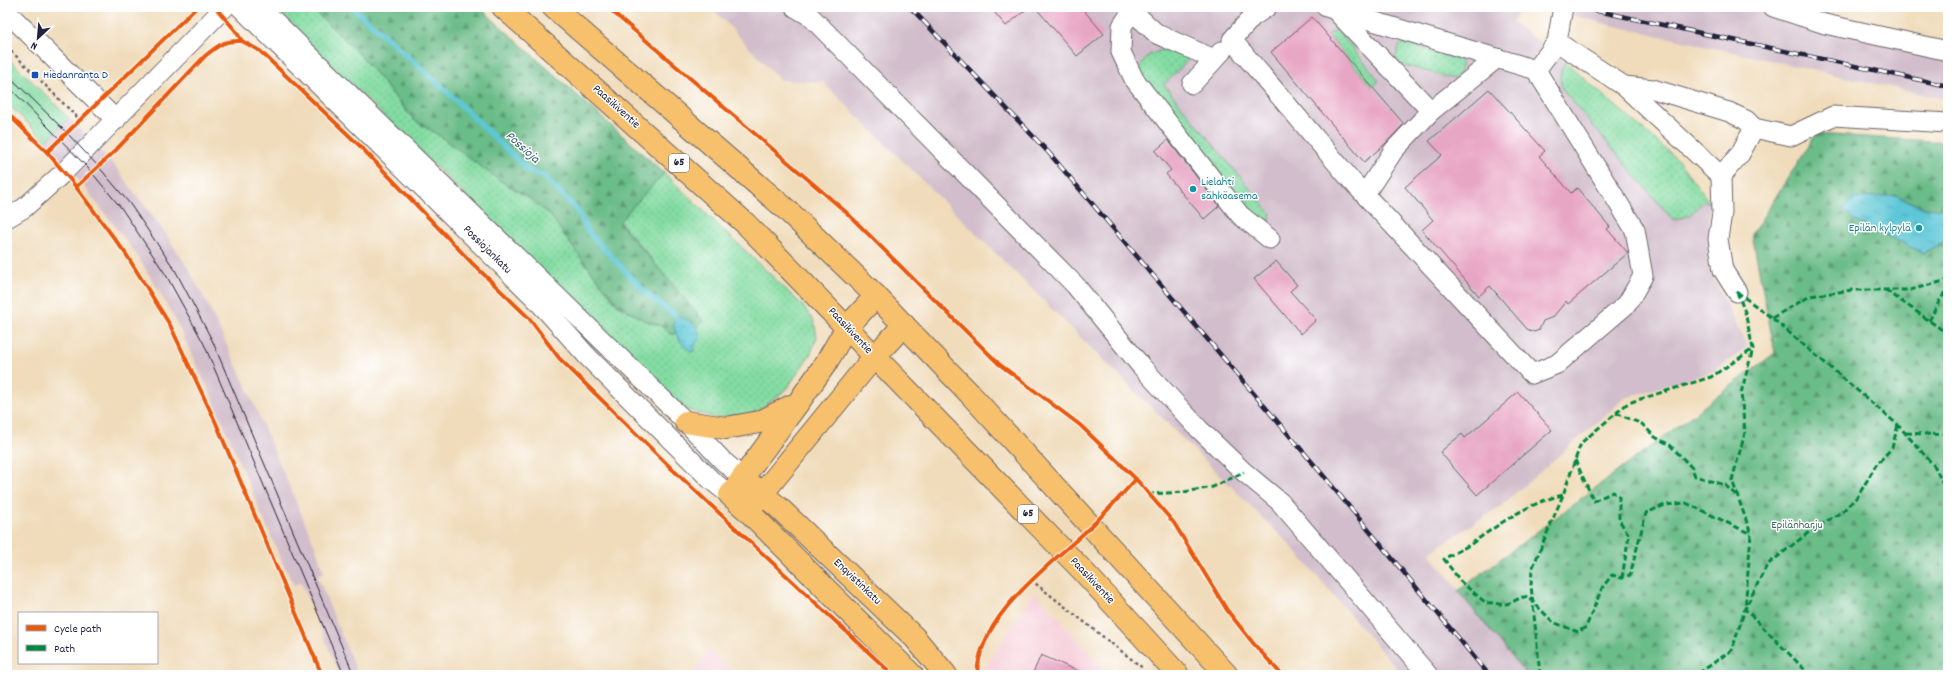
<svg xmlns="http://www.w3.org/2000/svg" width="1955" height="682" font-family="Dekko,sans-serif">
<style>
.built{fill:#f6cfd9}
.industrial{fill:#d1bdcb}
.grass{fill:url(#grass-dots);stroke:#527f6e}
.forest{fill:url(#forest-firs);stroke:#466f62}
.water{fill:url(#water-ripples);stroke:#407489}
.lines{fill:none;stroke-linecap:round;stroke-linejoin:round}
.stream{stroke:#5dc7d7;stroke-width:5.5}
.building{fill:#e8a6c5}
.minor-casing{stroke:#6a6368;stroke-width:21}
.major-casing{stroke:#6a6368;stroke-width:24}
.highway-casing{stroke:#6a6368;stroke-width:24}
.path{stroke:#6a6368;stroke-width:2.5;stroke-dasharray:3 3;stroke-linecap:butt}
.minor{stroke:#fff;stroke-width:19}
.major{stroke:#f7c06c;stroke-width:22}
.highway{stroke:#f7c06c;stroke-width:22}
.tram{stroke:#22223b;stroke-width:1}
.rail-casing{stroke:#22223b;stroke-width:4.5}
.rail{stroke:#fff;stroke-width:3;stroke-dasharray:9;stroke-linecap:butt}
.quiet{stroke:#00873e;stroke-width:3;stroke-dasharray:6 3;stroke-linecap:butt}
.cycleway-casing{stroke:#fff;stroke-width:6}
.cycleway{stroke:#e8590c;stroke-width:4}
.transit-dot{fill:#1a4fb4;stroke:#fff;stroke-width:1.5}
.culture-dot{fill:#0f9aa8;stroke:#fff;stroke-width:1.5}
.labels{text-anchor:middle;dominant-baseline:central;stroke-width:3;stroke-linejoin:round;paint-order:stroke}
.shield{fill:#fff;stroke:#646476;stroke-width:1}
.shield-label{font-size:11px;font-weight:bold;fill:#22223b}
.transit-label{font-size:12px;fill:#164399;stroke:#fff;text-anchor:start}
.street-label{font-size:12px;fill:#22223b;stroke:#fff}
.culture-label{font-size:12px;fill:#0d838f;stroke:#fff;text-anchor:start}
.park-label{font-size:12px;fill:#44635f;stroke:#fff}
.water-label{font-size:13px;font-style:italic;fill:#375c72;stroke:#fff}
</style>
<defs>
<pattern id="grass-dots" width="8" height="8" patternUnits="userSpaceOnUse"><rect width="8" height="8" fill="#83dca2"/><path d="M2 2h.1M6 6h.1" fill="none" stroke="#71bc8c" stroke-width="1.8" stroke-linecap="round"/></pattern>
<pattern id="forest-firs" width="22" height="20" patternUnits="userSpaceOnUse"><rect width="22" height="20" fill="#6abc88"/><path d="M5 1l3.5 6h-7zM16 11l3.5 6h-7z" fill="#579870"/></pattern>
<pattern id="water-ripples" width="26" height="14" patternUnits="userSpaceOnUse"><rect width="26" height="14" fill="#5dc7d7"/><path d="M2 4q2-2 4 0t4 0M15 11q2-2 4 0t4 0" fill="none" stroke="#4ca1b0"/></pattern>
</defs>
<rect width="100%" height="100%" fill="#fff"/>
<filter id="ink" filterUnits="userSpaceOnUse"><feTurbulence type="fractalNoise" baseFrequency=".025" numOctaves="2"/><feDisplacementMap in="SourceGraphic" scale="8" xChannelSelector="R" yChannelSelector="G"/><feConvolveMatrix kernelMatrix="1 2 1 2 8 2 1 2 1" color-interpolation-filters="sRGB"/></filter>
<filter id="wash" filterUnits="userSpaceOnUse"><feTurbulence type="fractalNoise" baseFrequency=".012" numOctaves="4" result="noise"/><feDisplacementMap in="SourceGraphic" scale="16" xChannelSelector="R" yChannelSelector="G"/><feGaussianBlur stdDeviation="0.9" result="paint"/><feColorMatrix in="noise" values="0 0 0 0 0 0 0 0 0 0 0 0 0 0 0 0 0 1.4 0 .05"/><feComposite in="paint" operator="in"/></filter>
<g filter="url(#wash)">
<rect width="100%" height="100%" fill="#f0dcbb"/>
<g class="built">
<polygon points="1034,591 1110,675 973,675 985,668"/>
<polygon points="709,650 735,675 691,675"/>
</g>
<g class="industrial">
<polygon points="711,7 1521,7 1512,22 1558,56 1678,160 1710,203 1707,265 1748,347 1714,371 1625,398 1502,505 1429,553 1527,675 1402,675 1291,546 823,82 780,80"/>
<polygon points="1542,7 1750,7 1948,47 1948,100 1606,24"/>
<polygon points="69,118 114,165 163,230 188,268 208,305 247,388 316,548 324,573 317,576 358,675 340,675 301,582 294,585 282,562 214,402 177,323 158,289 134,251 86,189 46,141"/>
</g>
<g class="grass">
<polygon points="272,7 310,7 357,51 414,120 440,136 499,180 529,198 551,216 574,249 618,305 644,320 661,326 673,335 652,259 619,221 664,173 802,305 814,321 817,337 810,355 785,391 754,413 715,418 684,409"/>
<polygon points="1335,30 1338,31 1378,79 1378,82 1372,87 1328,35"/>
<polygon points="1404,43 1460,60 1462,63 1458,77 1454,79 1400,64 1395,58 1399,46"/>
<polygon points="1161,50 1185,55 1188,60 1164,85 1271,214 1269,221 1258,217 1242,205 1146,86 1138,69 1149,55"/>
<polygon points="7,57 69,118 46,141 7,103"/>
<path d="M1565,62L1678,160L1710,203L1704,201L1690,215L1673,220L1565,93C1558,82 1559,73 1565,62Z"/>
</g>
<g class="forest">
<polygon points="310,7 479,7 664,173 619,222 703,320 695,331 686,320 673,335 661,326 644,320 618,305 574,249 551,216 529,198 499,180 440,136 414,120 357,51"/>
<polygon points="1816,134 1948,142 1948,208 1925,209 1897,195 1923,253 1948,239 1948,675 1527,675 1458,591 1775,353 1752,234"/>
</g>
<g class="water">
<polygon points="1897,195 1925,209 1948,208 1948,239 1923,253 1856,221 1843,209 1853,199"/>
<path d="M679,317C692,320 699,325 700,339L695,344L694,351L691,352C680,342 673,335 674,320Z"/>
</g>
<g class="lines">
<polyline class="stream" points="352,7 441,86 530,172 544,176 577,210 588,232 647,294 675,315 679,324"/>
</g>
<g id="blocks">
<g class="building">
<polygon points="990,7 1029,7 1006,26"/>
<polygon points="1035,7 1081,7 1104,34 1077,56"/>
<polygon points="1312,17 1404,124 1385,144 1364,162 1271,52"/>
<polygon points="1489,89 1545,151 1539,156 1571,193 1577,188 1610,227 1607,229 1628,253 1568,304 1566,301 1553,317 1543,321 1539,330 1534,332 1527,329 1490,286 1479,296 1422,230 1433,220 1405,187 1442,155 1429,141"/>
<polygon points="1168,140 1219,206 1204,219 1166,174 1171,170 1155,151"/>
<polygon points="1276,261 1297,285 1290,291 1316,320 1301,334 1254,279"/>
<polygon points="1518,392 1552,430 1477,495 1440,452 1462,434 1465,438"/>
<polygon points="1041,655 1087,675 1032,675"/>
</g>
</g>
</g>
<g filter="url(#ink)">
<use href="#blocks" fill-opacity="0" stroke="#6a6368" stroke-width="1"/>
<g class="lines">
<g class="minor-casing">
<g id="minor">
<polyline points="240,7 536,299 587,356 711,480 730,495"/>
<polyline points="260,7 686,422 723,461 743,478"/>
<polyline points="795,7 810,16 1075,285 1141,366 1199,429 1244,472 1280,502 1428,675"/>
<polyline points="1267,7 1252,17 1232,40 1351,180 1532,374 1557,364 1627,304 1643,276 1635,230 1536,70 1326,7"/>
<polyline points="1773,7 1825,24 1948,51"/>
<polyline points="1336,11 1431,111 1497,58"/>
<polyline points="7,12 116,120"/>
<polyline points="1557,42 1624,86 1721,176 1722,213 1718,239 1723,270 1737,292"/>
<polyline points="1214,59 1157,34 1132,11 1122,26 1121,52 1134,79 1240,215 1270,239"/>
<polyline points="1536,70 1557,42 1563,7"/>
<polyline points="1192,84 1222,51"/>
<polyline points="1624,86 1653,89 1729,112 1746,120 1754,128 1740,154 1721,176"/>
<polyline points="1754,128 1791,136 1833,116 1948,123"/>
<polyline points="1365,194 1394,150 1431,111"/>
<polyline points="7,218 24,208 64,172 225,7"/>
</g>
</g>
<g class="major-casing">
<g id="major">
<polyline points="876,296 847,327 826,363 798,403 730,495 748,511 912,675"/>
<polyline points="686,422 726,428 760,422 791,406"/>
<polyline points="743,478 778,507 914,637 946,675"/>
<polyline points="753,505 874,357 904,325"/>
</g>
</g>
<g class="highway-casing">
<g id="highway">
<polyline points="503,7 746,224 1083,571 1178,675"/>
<polyline points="553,7 788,211 876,296 970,394 1227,675"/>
</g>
</g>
<g class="path">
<polyline points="7,47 80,120"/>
<polyline points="1031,580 1144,669"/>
</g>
<use href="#minor" class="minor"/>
<use href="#major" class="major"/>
<use href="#highway" class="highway"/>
<g class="tram">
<polyline points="7,74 67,133 98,166 130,204 175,270 212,340 354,675"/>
<polyline points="7,85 88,168 122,209 166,275 204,344 344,675"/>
</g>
<g class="rail-casing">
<g id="rail">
<polyline points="910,7 1049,153 1317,468 1489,675"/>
<polyline points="1579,7 1948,86"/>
</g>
</g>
<use href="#rail" class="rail"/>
<g class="quiet">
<polyline points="1886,290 1948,334"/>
<polyline points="1737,292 1745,312 1753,349 1741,393 1745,433 1732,480 1751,534 1745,609 1810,675"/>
<polyline points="1737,292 1772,318 1898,425 1935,467 1948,495"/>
<polyline points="1772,318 1810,296 1852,290 1910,290 1948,280"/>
<polyline points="1929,321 1941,298 1948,290"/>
<polyline points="1616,413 1642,424 1655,437 1670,445 1692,468 1695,476 1725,485 1736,495"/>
<polyline points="1906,433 1948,435"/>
<polyline points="1575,460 1594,501 1613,492 1619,497 1619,520 1629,535 1622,578"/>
<polyline points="1148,494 1184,492 1213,487 1244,472"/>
<path d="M1563,495C1531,502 1505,520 1478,539C1468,547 1455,552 1444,559L1461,582L1486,603C1493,602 1500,605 1506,604C1514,603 1521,595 1528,597L1553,622L1578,632L1586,627L1602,588L1612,575L1622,578L1630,575L1646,513L1665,505L1686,503L1751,534"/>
<polyline points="1540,675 1531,585 1532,569 1563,495 1581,443 1628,403 1711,377 1753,349"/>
<polyline points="1701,675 1702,671 1732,650 1745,609 1767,565 1808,533 1843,511 1858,496 1876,465 1892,448 1898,425"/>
</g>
<g class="cycleway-casing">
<g id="cycleway">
<polyline points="215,7 235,30 242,41 260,51 360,146 472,263 529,318 559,358 671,468 893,675"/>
<polyline points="607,7 846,212 999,364 1080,425 1136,479 1174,523 1227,610 1253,643 1282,675"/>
<polyline points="7,113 47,152 73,183 126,254 170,325 216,423 322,675"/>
<polyline points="47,152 197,7"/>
<path d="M76,187L115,151L205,56C219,45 223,40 242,41"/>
<path d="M977,675C979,617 1044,570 1083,534C1102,517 1119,498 1136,479"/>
</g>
</g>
<use href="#cycleway" class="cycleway"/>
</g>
</g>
<rect class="transit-dot" x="31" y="71" width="8" height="8" rx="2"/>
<g class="culture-dot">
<circle cx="1193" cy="189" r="4"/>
<circle cx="1919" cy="228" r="4"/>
</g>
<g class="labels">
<g class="shield">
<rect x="669" y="154" width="20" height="18" rx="3"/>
<rect x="1018" y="505" width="20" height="18" rx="3"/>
</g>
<g class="shield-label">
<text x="679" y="163">65</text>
<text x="1028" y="514">65</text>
</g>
<g class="transit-label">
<text x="43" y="75">Hiedanranta D</text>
</g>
<g class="street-label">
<text transform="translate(616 107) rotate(42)">Paasikiventie</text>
<text transform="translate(487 250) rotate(45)">Possiojankatu</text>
<text transform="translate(850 331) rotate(47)">Paasikiventie</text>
<text transform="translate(1092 581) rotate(47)">Paasikiventie</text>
<text transform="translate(857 582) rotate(44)">Enqvistinkatu</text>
</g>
<g class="culture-label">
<text x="1201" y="182">Lielahti<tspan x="1201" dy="14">sähköasema</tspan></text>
<text x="1911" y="228" text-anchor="end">Epilän kylpylä</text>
</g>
<g class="park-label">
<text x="1797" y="525">Epilänharju</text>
</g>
<g class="water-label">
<text transform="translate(522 148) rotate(42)">Possioja</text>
</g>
</g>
<rect width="1955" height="682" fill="none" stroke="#fff" stroke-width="24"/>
<rect x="18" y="612" width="140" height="52" fill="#ffffff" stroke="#a7a7b1"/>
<rect x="26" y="625" width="20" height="6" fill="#e8590c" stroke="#a7a7b1"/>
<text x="54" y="632" font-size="12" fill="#22223b">Cycle path</text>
<rect x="26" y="645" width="20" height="6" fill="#00873e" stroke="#a7a7b1"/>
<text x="54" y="652" font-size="12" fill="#22223b">Path</text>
<g transform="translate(38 38) rotate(206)" stroke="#ffffff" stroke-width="3" paint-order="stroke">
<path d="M0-3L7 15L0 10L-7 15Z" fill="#22223b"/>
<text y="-6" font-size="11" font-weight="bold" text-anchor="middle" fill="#22223b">N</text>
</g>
</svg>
